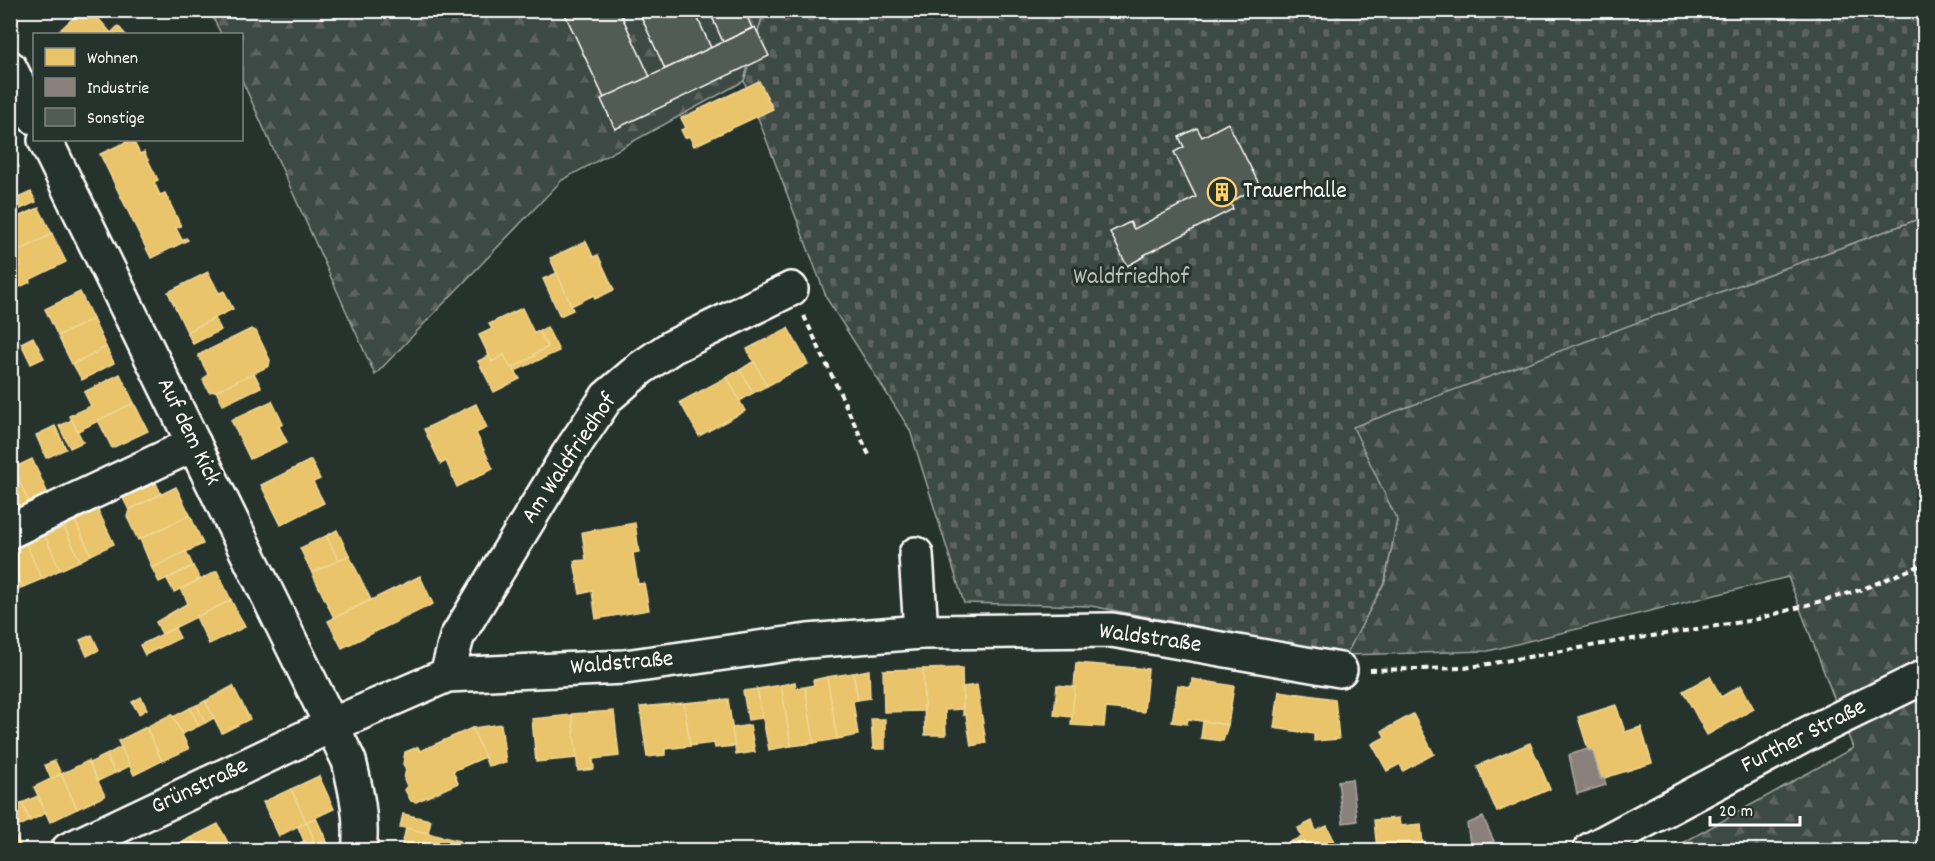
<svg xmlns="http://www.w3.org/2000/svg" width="1935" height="861" font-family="Dekko,sans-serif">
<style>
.forest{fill:url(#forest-firs);stroke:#9ea4a2;stroke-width:1.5}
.cemetery{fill:url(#cemetery-stones);stroke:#9ea4a2;stroke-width:1.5}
.homes{fill:#e9c46a;stroke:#f0d697;stroke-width:1.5}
.industry{fill:#8a817c;stroke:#ada7a3;stroke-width:1.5}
.building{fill:#515c57;stroke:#fff;stroke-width:1.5}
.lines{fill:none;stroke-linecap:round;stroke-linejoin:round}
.minor-casing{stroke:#fff;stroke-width:38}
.path{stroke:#fff;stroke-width:4;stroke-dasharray:6 4.5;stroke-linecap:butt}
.minor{stroke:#26332d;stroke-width:33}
.labels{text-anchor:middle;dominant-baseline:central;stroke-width:6;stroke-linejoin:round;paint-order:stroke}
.poi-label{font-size:24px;fill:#fff;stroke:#26332d;text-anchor:start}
.park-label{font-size:24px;fill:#bbbfbe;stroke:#26332d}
.street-label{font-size:24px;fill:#fff;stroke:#26332d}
</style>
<defs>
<pattern id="forest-firs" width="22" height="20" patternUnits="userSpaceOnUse" patternTransform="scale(1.5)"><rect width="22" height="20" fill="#3e4944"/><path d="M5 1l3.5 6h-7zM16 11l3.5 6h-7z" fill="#5b6460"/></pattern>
<pattern id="cemetery-stones" width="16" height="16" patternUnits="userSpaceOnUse" patternTransform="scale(1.5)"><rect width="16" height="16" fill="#3e4944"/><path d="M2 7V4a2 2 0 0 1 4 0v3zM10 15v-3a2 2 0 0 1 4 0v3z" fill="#5b6460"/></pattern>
</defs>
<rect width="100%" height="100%" fill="#26332d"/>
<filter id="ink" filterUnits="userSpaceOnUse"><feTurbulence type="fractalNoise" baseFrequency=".0167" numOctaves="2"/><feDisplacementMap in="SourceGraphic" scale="12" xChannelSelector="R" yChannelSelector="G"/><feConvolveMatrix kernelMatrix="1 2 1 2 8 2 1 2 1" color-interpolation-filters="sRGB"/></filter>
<g filter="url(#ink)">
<g class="forest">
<polygon points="210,11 764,11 744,81 562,180 375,375 242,80 242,34 221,34"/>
<polygon points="1924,217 1924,850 1670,850 1853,748 1788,577 1488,651 1346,655 1385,581 1397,520 1352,427"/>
</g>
<polygon class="cemetery" points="764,11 1924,11 1924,217 1353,427 1397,520 1385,581 1346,655 1091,606 964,603 910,430 827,299 744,81"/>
<g class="homes">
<polygon points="82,10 91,10 111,33 118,26 125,34 62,34 59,31"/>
<polygon points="759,81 773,109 694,146 689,136 685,138 681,130 686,128 681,118"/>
<polygon points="130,140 135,140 133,140 140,154 144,152 158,180 154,182 160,195 165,193 181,226 176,228 182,240 186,238 188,240 151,258 100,154"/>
<polygon points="10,151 19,167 10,171"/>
<polygon points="31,192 36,202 18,210 13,200"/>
<polygon points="39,208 52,234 15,253 10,244 10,220"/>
<polygon points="52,234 66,262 29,280 30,282 10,292 10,269 21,265 15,253"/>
<polygon points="586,241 593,257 598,255 614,290 595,299 594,295 571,306 550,258"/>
<polygon points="208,272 219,293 224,291 233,309 187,332 168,292"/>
<polygon points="557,273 573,310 560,316 543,279"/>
<polygon points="80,292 93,319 58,336 45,309"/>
<polygon points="522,308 534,333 539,331 548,347 534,354 535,356 511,368 504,355 492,362 479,335 492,329 489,324"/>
<polygon points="215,318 221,330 193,344 187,332"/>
<polygon points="93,319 106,347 72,364 58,336"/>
<polygon points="547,327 559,351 515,371 513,367 535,356 534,354 548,347 539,331"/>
<polygon points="788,328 808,364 767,386 747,349"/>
<polygon points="251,329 256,331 270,360 269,366 216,391 209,392 203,380 208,374 198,355"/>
<polygon points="33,337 44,358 31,364 21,343"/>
<polygon points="106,347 114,363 82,380 73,364"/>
<polygon points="504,355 511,368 513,367 520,379 494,392 478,361 489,356 492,362"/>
<polygon points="754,361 767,386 753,393 740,370"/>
<polygon points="740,370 753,393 740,401 727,377"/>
<polygon points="254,373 261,387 223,405 216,391"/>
<polygon points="120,374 134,403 78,431 69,416 91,406 84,392"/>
<polygon points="727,377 745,411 699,436 680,402"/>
<polygon points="272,401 283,424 279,426 287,442 250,459 231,420"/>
<polygon points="134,403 148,431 112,448 98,420"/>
<polygon points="476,404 487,428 476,433 493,469 457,487 446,461 441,464 424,429"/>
<polygon points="72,420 83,442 70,448 59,426"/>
<polygon points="55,426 66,449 46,458 36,435"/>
<polygon points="32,459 48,494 29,503 13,468"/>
<polygon points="311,460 320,479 313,482 324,503 281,525 261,485"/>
<polygon points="13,468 29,503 11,511 10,470"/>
<polygon points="156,483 161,494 129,510 123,498"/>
<polygon points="176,487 190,515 138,540 127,517 129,510"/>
<polygon points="98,510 114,544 91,555 75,521"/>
<polygon points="190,515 203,544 152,568 140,539"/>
<polygon points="75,521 91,555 80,561 64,527"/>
<polygon points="635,523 639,552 633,553 638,584 644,583 649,610 596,619 592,591 580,594 574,561 586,560 582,532"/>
<polygon points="64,527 80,561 60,570 45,536"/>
<polygon points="337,530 349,555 339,561 326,536"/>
<polygon points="45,536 60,570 42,579 26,544"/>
<polygon points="326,536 339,561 312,573 300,548"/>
<polygon points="26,544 42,579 23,587 10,560 10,551"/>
<polygon points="186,551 193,566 159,582 152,568"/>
<polygon points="349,555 371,600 334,618 312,573"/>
<polygon points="10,560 23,587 10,593"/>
<polygon points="193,566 200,579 174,592 167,579"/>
<polygon points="217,571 231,600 162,634 156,622 188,603 181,589"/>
<polygon points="420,576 433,604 342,648 328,621"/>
<polygon points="231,600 245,627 209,644 196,617"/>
<polygon points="175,628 180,638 145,655 140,645"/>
<polygon points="92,635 99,650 87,656 80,640"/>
<polygon points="1076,663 1148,669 1144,712 1106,708 1104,727 1071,725"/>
<polygon points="962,668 963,709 945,710 946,735 925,735 923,669"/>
<polygon points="923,669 924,711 884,712 883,670"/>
<polygon points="869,670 870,698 858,700 853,673"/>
<polygon points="853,673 858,700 853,701 858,735 837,739 827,677"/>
<polygon points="1710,676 1721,697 1741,685 1754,709 1707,735 1683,691"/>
<polygon points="827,677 837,739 814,743 805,687 814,685 813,680"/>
<polygon points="1192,679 1234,686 1228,725 1188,719 1187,724 1172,722 1178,685 1191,687"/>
<polygon points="795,682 796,688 805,687 814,743 791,746 781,685"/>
<polygon points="781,685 791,746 769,750 757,689"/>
<polygon points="977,685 986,743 971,746 966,715 963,715 963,687"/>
<polygon points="1057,685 1075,687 1072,717 1054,715"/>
<polygon points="233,686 250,719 222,733 205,701"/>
<polygon points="757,689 762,718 748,720 743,691"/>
<polygon points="1279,691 1335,699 1339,739 1314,741 1314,734 1274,728"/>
<polygon points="141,697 147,709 139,714 132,702"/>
<polygon points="728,699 735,746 715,748 714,743 690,746 684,703"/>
<polygon points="205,701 214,718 205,723 197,705"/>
<polygon points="684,703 690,746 665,749 665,755 647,757 640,707"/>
<polygon points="197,705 205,723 199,726 190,708"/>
<polygon points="1616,705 1625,732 1641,727 1652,763 1601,779 1592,750 1589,751 1588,749 1578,717"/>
<polygon points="190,708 199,726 182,734 173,717"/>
<polygon points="614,711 619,756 593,759 594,769 578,771 572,714"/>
<polygon points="172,714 189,749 162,761 146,727"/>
<polygon points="1413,714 1434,754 1403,771 1400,764 1387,771 1372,744 1385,737 1382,731"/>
<polygon points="572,715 577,758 536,762 532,719"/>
<polygon points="871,719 885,719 885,749 873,749"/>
<polygon points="1203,721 1228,725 1223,741 1201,738"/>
<polygon points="501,724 506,763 488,766 472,728"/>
<polygon points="750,725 755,752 736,755 732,728"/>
<polygon points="146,727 162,761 134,775 118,741"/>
<polygon points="472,728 485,757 453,771 458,783 416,802 411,801 405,790 407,786 404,779 406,769 403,764 405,752 418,747 420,751"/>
<polygon points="1530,743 1550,789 1497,812 1477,766"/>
<polygon points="121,747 130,766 115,773 106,755"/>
<polygon points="106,755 115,773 98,781 89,763"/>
<polygon points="55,761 61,774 51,779 45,765"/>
<polygon points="88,761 105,796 77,809 61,774"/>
<polygon points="61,774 77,809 50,822 34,787"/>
<polygon points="319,776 334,809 306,822 291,789"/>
<polygon points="291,789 306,822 279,836 263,802"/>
<polygon points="38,796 46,813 30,821 22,803"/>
<polygon points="22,803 30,821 13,829 10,824 10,809"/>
<polygon points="403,814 431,820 428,833 400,827"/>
<polygon points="316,818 328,844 314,850 313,837 306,822"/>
<polygon points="1399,818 1400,826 1421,824 1423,845 1430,844 1431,850 1377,850 1374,820"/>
<polygon points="1312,821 1316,831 1327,826 1339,850 1294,850 1290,842 1302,837 1298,828"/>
<polygon points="306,822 313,837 314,850 301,850 298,844 304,841 298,827"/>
<polygon points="10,824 20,845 10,850"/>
<polygon points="218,824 232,850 198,850 192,837"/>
<polygon points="406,828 460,841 457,850 401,850"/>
<polygon points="192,837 198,850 165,850"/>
</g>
<g class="industry">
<polygon points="1588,749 1589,751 1592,750 1601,779 1604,778 1606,785 1577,794 1569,755"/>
<polygon points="1352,779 1357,821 1343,823 1338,781"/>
<polygon points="1483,817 1494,841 1471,850 1467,824"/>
</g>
<g class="building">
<polygon points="563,10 619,10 650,77 604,98"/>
<polygon points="638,10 694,10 711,48 665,69"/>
<polygon points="709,10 744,10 752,28 723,42"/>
<polygon points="755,27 769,56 615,129 601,99"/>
<polygon points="1228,123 1260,186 1230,202 1233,209 1144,255 1145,256 1127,266 1110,232 1130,222 1134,229 1196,197 1174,152 1184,147 1179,137 1197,128 1202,137"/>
</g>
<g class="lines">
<g class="minor-casing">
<g id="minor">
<polyline points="10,68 34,117"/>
<path d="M45,140L349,761C356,790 363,820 359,850"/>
<polyline points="10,531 194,444"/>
<polyline points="916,554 921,632"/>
<polyline points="447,675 457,637 568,455 607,397 641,368 672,347 791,289"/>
<polyline points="68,850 332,725 447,675 625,667 808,641 921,632 1112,630 1340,670"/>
<polyline points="1590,850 1805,735 1924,677"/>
</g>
</g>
<g class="path">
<polyline points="804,316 870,457"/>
<polyline points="1370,670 1465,668 1608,643 1754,620 1860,590 1924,564"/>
</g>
<use href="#minor" class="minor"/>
</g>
</g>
<defs>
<g id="building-ring" transform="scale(1.5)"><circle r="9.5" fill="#26332d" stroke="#ffd166" stroke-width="1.5"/><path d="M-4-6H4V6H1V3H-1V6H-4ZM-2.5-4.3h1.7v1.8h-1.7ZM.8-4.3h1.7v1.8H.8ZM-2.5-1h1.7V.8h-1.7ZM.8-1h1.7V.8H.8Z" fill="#ffd166"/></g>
</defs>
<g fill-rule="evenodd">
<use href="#building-ring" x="1222" y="192"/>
</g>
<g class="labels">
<g class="poi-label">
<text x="1243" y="192">Trauerhalle</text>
</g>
<g class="park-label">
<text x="1131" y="278">Waldfriedhof</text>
</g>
<g class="street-label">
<text transform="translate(188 432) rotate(64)">Auf dem Kick</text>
<text transform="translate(570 459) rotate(-56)">Am Waldfriedhof</text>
<text transform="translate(1150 639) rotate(8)">Waldstraße</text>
<text transform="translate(622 664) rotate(-5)">Waldstraße</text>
<text transform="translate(1804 737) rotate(-27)">Further Straße</text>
<text transform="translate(200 787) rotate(-25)">Grünstraße</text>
</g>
</g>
<rect width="1935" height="861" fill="none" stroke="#26332d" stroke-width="36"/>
<rect x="18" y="18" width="1899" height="825" fill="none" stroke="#fff" stroke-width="2" filter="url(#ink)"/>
<rect x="33" y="33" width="210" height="108" fill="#26332d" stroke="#7d8581" stroke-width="1.5"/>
<rect x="45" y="48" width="30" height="18" fill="#e9c46a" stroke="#7d8581" stroke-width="1.5"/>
<text x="87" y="63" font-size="18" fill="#ffffff">Wohnen</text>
<rect x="45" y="78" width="30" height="18" fill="#8a817c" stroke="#7d8581" stroke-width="1.5"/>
<text x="87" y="93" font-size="18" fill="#ffffff">Industrie</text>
<rect x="45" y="108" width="30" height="18" fill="#515c57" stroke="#7d8581" stroke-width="1.5"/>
<text x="87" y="123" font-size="18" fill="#ffffff">Sonstige</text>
<path d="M1710 816v9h90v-9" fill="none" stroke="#ffffff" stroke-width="3"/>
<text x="1719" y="816" font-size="18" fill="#ffffff" stroke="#26332d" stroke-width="4.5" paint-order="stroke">20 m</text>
</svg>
